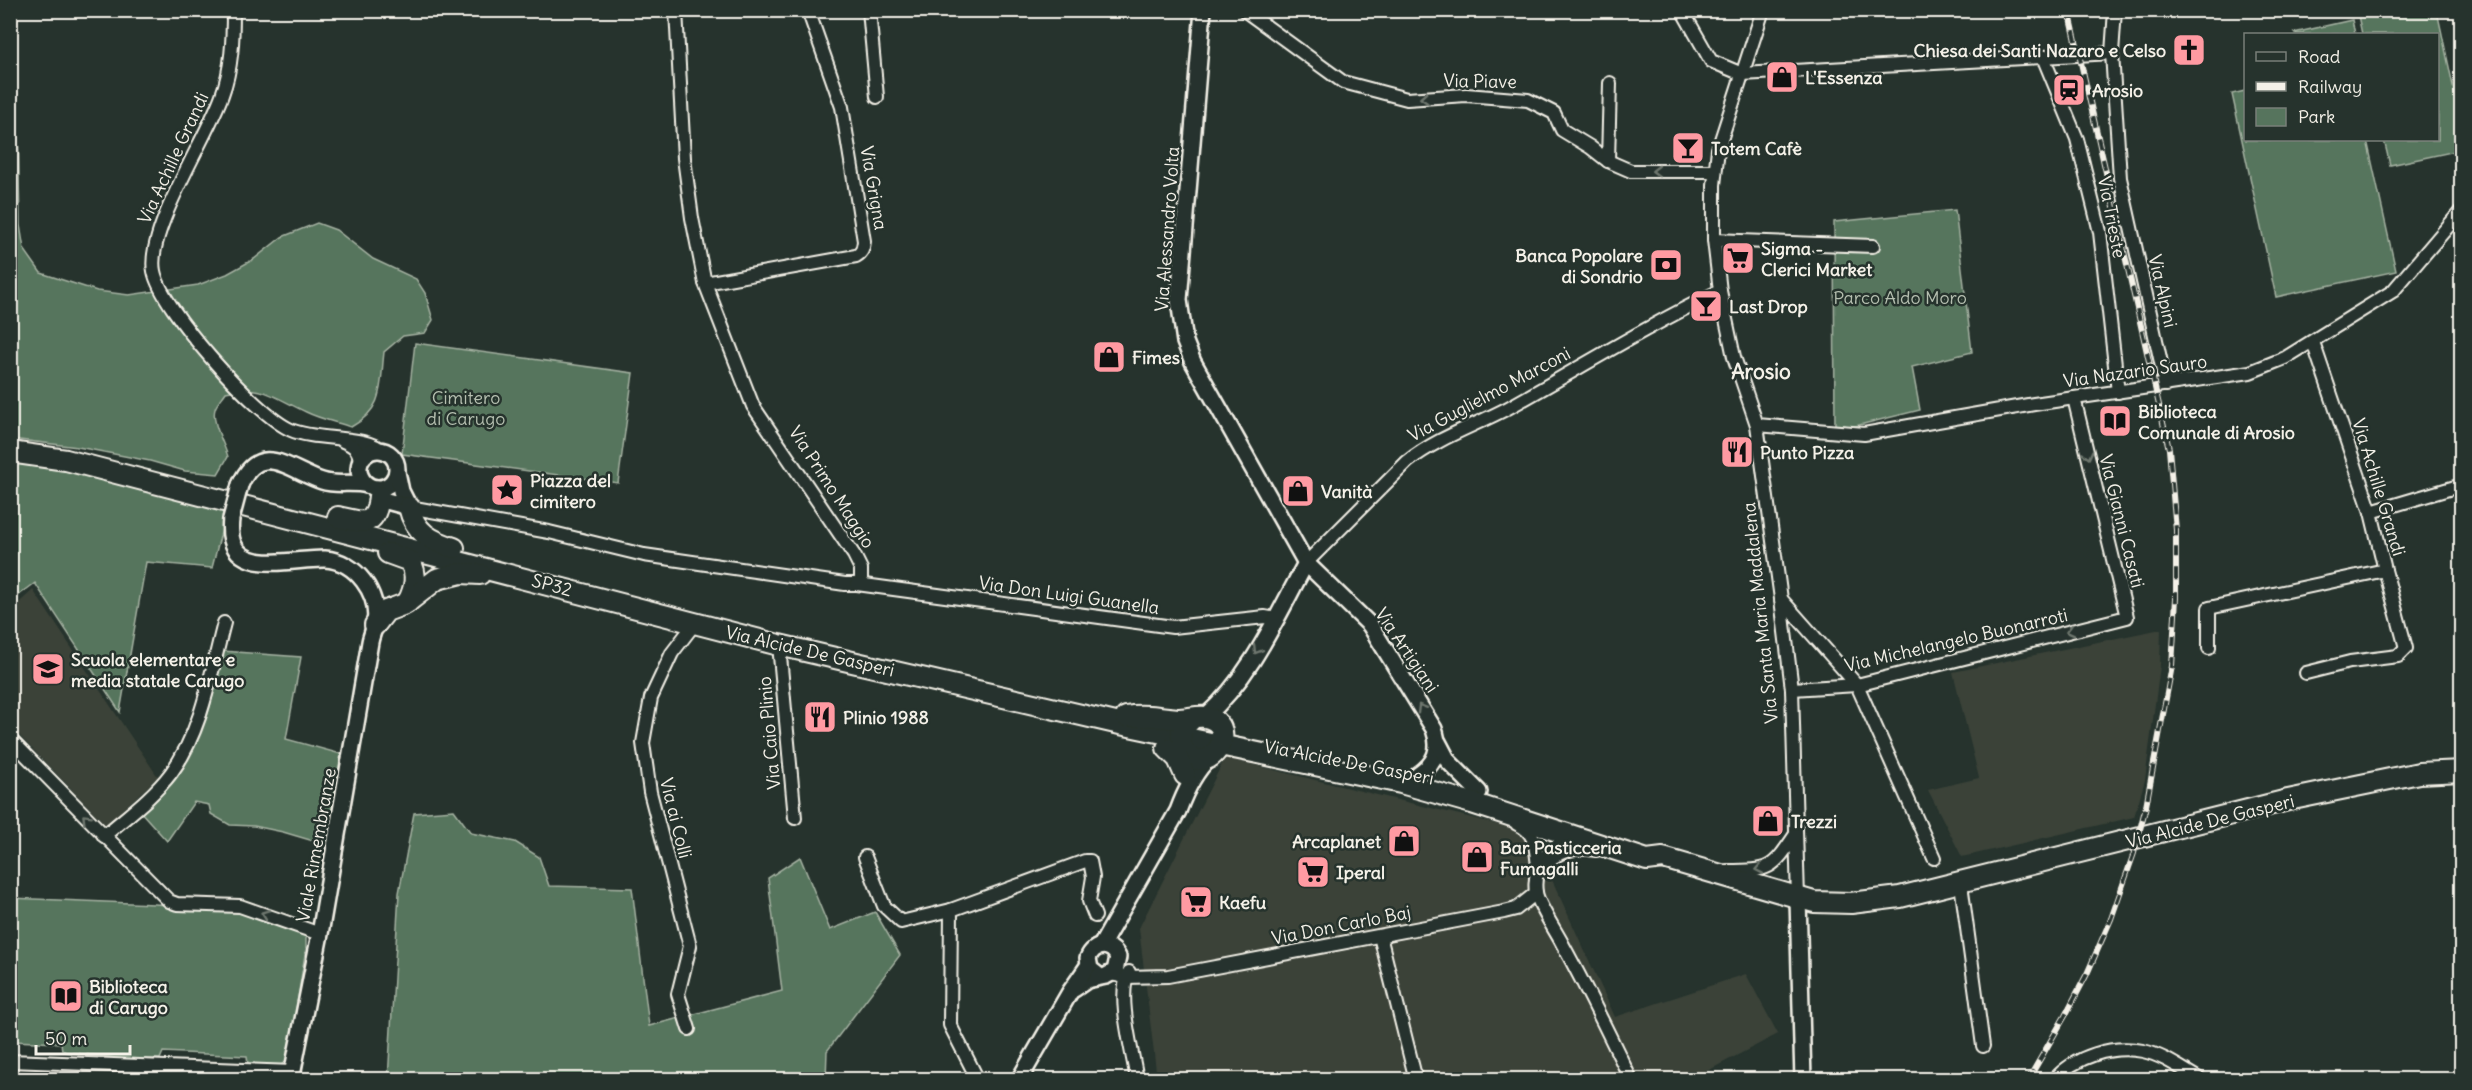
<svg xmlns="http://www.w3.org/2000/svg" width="2472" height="1090" font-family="Delius,sans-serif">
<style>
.built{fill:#3a4238}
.green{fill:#56745d;stroke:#a5b2a2;stroke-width:1.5}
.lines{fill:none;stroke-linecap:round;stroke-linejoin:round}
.minor-casing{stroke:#f4f1e8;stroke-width:16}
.tertiary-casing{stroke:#f4f1e8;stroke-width:20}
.primary-casing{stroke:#f4f1e8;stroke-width:24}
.minor{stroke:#26332d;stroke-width:12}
.tertiary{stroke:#26332d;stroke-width:15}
.primary{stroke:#26332d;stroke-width:20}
.rail-casing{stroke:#f4f1e8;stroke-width:6}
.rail{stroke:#26332d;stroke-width:4;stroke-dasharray:11;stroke-linecap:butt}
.tertiary-bridge-casing{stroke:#f4f1e8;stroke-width:20;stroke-linecap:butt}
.tertiary-bridge{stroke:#26332d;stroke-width:15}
.oneway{stroke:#6e766e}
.labels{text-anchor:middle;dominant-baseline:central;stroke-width:5;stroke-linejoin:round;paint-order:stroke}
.poi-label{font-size:18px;font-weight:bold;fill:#f4f1e8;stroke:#26332d;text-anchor:start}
.street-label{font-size:18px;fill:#f4f1e8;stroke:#26332d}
.park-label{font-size:18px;fill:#b5bfb0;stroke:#26332d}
.quarter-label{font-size:21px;font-weight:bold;fill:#f4f1e8;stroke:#26332d}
</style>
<rect width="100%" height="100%" fill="#26332d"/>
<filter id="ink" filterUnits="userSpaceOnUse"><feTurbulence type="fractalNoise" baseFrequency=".0167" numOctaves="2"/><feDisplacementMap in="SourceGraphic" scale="12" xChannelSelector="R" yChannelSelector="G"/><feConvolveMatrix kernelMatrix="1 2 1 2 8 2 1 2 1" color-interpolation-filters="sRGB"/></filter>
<g filter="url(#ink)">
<g class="built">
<polygon points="33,590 158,777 106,825 11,727 11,610"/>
<polygon points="2161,629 2160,666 2145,780 2134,817 1962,857 1928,790 1979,778 1953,672"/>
<polygon points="1225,758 1530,832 1615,1017 1746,974 1778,1034 1692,1079 1237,1080 1235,1076 1206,1080 1157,1079 1139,928"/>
<polygon points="1986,1072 1984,1079 1910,1079"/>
</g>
<g class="green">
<path d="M11,11H14L13,37L18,126L20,225L24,249L41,273L97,291L129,295L198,285L227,274L254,259L282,237L317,223L336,230L373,259L416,279L425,293L433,320L425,333L403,336L384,352C380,387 384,409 351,427C336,422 320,419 306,412C275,398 262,383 226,392C223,397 216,404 215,409C211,422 225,445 228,457L218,474L185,471L150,461L78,447L11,439Z"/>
<polygon points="2357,11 2437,11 2461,123 2461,150 2390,165 2384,140 2438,140 2438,34 2362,34"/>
<polygon points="2352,20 2355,34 2295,34 2294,33"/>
<polygon points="2245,91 2246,140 2367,140 2396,271 2276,297 2232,94"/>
<polygon points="1955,210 1972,352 1912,367 1920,410 1835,431 1834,222"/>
<polygon points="415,343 633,373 618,483 402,454"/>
<polygon points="11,460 56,465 227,509 212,568 146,562 120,712 35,583 11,601"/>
<path d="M222,651L301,657L286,739L341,754L327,845L283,832L254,826L230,825L211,814L209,805L194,802L167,841L140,811C151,801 166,792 175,780C204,742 214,697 222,651Z"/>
<polygon points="454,810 471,833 515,842 539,857 549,886 632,888 649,1026 782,991 768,878 800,857 830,930 875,912 900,955 827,1051 826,1079 388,1080 399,893 414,813"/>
<polygon points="10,898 154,904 239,910 303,933 306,937 306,948 288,1059 281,1065 248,1064 247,1056 163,1052 160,1059 125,1059 66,1052 62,1050 61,1043 11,1041"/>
</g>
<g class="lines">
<g class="minor-casing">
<g id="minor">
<path d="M233,10C233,39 232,68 222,95C207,138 146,231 154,271C161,309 256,415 291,430C316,441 367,435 382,451"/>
<polyline points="869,10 877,97"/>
<polyline points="1244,10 1343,82 1407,99 1466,95 1528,100 1554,113 1562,130 1590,147 1608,161 1631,171 1715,171"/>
<polyline points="1682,10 1711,61 1742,74 2112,53"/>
<polyline points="1763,10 1718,149 1714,185 1714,240 1720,291 1734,357 1757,425 1781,599 1792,689 1798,899"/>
<polyline points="2115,10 2112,53 2120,178 2166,385"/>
<polyline points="2043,57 2077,139 2100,232 2118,392"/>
<polyline points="1608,161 1610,83"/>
<polyline points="1714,240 1873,246"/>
<path d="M705,283L856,256C863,252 863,248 864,241L842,107L808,10"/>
<polyline points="1757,425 1864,434 2034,404 2250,372 2285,358 2393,291 2462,210"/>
<path d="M343,441C355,446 360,450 360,464"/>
<polyline points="409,507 549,532 644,555 845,584 857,584 861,580 861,569 854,555 753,406 705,283 692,218 684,158 676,10"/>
<polyline points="2371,512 2462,485"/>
<path d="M1306,563L1407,462C1437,438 1474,426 1508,408C1578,369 1647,326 1720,291"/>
<polyline points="857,584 1173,627 1265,617 1276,619"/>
<polyline points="1781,599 1857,685 1934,858"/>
<polyline points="779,645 795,818"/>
<polyline points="2209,648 2209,608 2385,570 2371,512 2313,342"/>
<polyline points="2306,673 2350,662 2398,656 2406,648 2385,570"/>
<polyline points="1792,689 1857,685 2127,617 2074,398"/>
<polyline points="10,739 169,901 177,904 240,906 320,934"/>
<path d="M1517,824C1536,832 1536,848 1538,867"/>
<path d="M104,836C127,816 153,797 171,773C202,731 211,672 224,623"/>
<path d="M1574,837C1551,844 1532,866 1536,892C1537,903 1557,933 1563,945C1587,989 1609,1034 1631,1080"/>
<polyline points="865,857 884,906 901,922 951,910"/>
<path d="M1548,861C1563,849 1576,847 1596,850"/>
<path d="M1727,871C1770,871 1772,870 1796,834"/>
<polyline points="1961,884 1983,1046"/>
<polyline points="1380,936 1416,1080"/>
<path d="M1129,972C1116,995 1133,1053 1137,1080"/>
<polyline points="1111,974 1126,977 1168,976 1504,912 1516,909 1536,893"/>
<polyline points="689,1029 678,994 690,946 650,792 643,743 651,698 672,653 695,623"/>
<polyline points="10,1061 293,1072"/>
<polyline points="978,1080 950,1025 951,910 1085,861 1090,861 1093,877 1089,901 1095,916"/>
<path d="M2054,1080C2075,1056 2112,1045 2143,1051C2163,1055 2183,1070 2201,1080"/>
</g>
</g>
<g class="tertiary-casing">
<g id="tertiary">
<path d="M1203,10L1179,300L1185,342L1193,362L1306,563L1370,625L1434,729C1441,749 1436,763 1418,775"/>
<circle cx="378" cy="469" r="19"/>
<polyline points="397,472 401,491 409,507"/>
<path d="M240,485C260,439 291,471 322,481C337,486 352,481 367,485"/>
<polyline points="376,488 383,500 409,507"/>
<path d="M231,519C224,581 290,558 325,559C356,561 380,594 375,624C374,630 371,636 370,642L320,934L291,1080"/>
<path d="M1205,717C1251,677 1277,616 1306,563"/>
<polyline points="1438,742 1448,761 1479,792"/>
<polyline points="1798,899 1803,1080"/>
<path d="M1101,946L1178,811C1185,792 1195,771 1210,757"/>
<path d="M1074,989L1087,980L1106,976L1115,971L1118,957C1111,942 1094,943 1088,958L1090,969L1099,976"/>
<polyline points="1019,1080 1070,992 1088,966"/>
</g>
</g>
<g class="primary-casing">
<g id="primary">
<polyline points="10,452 66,460 779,645 1120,724 1401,783 1472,803 1647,860 1663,858 1814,902 1851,903 1900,897 2288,800 2419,773 2462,771"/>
<path d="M409,507C415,533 431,541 454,548"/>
<path d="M338,517C363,523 376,528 379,496"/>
<path d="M388,553L410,561C418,575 415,588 408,602"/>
<polyline points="375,625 386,611 405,604 437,579 461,573 480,574"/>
<path d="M1126,717C1141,714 1161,717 1177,719C1186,719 1197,716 1205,717C1246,725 1204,788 1181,745L1182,729L1191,720"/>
<polyline points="1167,748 1178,759 1185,775"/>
</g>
</g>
<use href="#minor" class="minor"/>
<use href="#tertiary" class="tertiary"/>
<use href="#primary" class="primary"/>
<g class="rail-casing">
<polyline id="rail" points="2028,1080 2065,1016 2087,974 2111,919 2134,853 2146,806 2172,666 2176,598 2176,530 2169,449 2069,10"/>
</g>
<use href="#rail" class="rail"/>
<g class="tertiary-bridge-casing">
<polyline id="tertiary-bridge" points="231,519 240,485"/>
</g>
<use href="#tertiary-bridge" class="tertiary-bridge"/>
</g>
<defs><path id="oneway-chevron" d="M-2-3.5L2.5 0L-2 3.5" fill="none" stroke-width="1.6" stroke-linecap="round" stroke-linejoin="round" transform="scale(1.5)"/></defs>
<g class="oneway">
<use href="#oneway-chevron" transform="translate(1424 98) rotate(176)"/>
<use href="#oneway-chevron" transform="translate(1656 171) rotate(180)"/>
<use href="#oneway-chevron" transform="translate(2088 455) rotate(76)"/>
<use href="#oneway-chevron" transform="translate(2070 631) rotate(166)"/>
<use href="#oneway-chevron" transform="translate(1257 650) rotate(122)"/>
<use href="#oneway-chevron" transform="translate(1421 708) rotate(-121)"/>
<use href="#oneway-chevron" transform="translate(86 818) rotate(-135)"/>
<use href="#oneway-chevron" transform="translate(1759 869) rotate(169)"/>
<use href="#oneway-chevron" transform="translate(265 914) rotate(-160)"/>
</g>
</g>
<defs>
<g id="church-square" transform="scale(1.725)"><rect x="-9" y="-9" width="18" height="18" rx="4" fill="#ff9aa2" stroke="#26332d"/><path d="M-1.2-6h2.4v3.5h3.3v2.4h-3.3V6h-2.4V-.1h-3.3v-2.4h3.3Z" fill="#111"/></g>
<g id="shop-square" transform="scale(1.725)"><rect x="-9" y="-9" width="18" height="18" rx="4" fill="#ff9aa2" stroke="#26332d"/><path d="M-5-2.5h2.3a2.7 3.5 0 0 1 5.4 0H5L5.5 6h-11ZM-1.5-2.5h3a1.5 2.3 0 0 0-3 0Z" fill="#111"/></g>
<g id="station-square" transform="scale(1.725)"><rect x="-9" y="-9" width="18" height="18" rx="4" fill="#ff9aa2" stroke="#26332d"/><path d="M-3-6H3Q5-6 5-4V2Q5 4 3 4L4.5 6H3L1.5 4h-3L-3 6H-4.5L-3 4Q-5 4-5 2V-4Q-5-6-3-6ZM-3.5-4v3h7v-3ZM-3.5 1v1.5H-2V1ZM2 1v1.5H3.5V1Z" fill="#111"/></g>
<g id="bar-square" transform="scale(1.725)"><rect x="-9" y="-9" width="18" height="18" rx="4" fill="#ff9aa2" stroke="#26332d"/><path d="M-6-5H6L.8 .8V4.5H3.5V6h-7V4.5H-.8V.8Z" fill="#111"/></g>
<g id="supermarket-square" transform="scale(1.725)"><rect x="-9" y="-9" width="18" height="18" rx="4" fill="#ff9aa2" stroke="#26332d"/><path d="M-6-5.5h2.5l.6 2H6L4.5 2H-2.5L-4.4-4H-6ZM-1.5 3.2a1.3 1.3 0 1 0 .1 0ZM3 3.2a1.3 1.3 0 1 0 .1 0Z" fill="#111"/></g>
<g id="bank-square" transform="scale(1.725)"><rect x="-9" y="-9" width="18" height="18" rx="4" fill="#ff9aa2" stroke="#26332d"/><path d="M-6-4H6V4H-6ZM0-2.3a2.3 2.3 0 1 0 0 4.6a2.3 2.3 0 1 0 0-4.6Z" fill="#111"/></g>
<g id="library-square" transform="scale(1.725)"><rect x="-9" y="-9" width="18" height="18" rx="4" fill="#ff9aa2" stroke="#26332d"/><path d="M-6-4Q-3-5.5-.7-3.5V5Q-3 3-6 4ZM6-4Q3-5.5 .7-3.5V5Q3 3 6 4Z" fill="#111"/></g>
<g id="restaurant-square" transform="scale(1.725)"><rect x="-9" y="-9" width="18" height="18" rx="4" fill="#ff9aa2" stroke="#26332d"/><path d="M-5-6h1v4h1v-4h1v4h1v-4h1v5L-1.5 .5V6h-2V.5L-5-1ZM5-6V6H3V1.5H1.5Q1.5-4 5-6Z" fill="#111"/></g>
<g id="sight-square" transform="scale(1.725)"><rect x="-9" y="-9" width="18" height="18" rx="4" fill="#ff9aa2" stroke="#26332d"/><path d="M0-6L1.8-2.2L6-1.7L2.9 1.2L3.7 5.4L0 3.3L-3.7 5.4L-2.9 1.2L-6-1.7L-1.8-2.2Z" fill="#111"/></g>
<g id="school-square" transform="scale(1.725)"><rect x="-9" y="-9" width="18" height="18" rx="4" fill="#ff9aa2" stroke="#26332d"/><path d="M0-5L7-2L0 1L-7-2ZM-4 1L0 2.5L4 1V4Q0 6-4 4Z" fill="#111"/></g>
</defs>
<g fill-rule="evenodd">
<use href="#church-square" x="2189" y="50"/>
<use href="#shop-square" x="1782" y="77"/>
<use href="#station-square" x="2069" y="90"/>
<use href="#bar-square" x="1688" y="148"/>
<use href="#supermarket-square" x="1738" y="258"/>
<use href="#bank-square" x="1666" y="265"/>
<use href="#bar-square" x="1706" y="306"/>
<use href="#shop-square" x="1109" y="357"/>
<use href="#library-square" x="2115" y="421"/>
<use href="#restaurant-square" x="1737" y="452"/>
<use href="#sight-square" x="507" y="490"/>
<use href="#shop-square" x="1298" y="491"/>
<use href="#school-square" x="48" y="669"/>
<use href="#restaurant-square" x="820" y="717"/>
<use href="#shop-square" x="1768" y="821"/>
<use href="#shop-square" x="1404" y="841"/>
<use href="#shop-square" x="1477" y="857"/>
<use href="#supermarket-square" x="1313" y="872"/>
<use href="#supermarket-square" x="1196" y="902"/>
<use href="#library-square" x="66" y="996"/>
</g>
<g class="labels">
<g class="poi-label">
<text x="2166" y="50" text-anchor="end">Chiesa dei Santi Nazaro e Celso</text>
<text x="1805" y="77">L'Essenza</text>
<text x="2092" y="90">Arosio</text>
<text x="1711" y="148">Totem Cafè</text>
<text x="1761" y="248">Sigma -<tspan x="1761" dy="21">Clerici Market</tspan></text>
<text x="1643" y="255" text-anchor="end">Banca Popolare<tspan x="1643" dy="21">di Sondrio</tspan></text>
<text x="1729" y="306">Last Drop</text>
<text x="1132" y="357">Fimes</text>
<text x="2138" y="411">Biblioteca<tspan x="2138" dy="21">Comunale di Arosio</tspan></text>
<text x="1760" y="452">Punto Pizza</text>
<text x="530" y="480">Piazza del<tspan x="530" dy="21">cimitero</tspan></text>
<text x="1321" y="491">Vanità</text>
<text x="71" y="659">Scuola elementare e<tspan x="71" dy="21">media statale Carugo</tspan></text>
<text x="843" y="717">Plinio 1988</text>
<text x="1791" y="821">Trezzi</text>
<text x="1381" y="841" text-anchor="end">Arcaplanet</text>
<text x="1500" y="847">Bar Pasticceria<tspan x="1500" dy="21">Fumagalli</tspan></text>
<text x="1336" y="872">Iperal</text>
<text x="1219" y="902">Kaefu</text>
<text x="89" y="986">Biblioteca<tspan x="89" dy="21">di Carugo</tspan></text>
</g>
<g class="street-label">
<text transform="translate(1480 81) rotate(1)">Via Piave</text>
<text transform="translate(173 158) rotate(-65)">Via Achille Grandi</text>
<text transform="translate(874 188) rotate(80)">Via Grigna</text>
<text transform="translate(2112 217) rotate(79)">Via Trieste</text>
<text transform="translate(1167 229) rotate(-86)">Via Alessandro Volta</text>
<text transform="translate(2163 291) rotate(77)">Via Alpini</text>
<text transform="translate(2135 371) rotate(-8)">Via Nazario Sauro</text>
<text transform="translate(1489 394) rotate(-28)">Via Guglielmo Marconi</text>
<text transform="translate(832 487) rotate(57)">Via Primo Maggio</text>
<text transform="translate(2379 487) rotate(73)">Via Achille Grandi</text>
<text transform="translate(2122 521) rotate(76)">Via Gianni Casati</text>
<text transform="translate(552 585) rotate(15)">SP32</text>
<text transform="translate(1069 595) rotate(8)">Via Don Luigi Guanella</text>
<text transform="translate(1760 613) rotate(-96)">Via Santa Maria Maddalena</text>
<text transform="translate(1956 640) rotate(-13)">Via Michelangelo Buonarroti</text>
<text transform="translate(1407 650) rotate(56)">Via Artigiani</text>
<text transform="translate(810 651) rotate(13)">Via Alcide De Gasperi</text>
<text transform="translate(769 733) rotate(-95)">Via Caio Plinio</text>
<text transform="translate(1349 762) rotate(11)">Via Alcide De Gasperi</text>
<text transform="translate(676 818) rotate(76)">Via ai Colli</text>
<text transform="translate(2210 821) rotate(-14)">Via Alcide De Gasperi</text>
<text transform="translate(316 845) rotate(-80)">Viale Rimembranze</text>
<text transform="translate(1341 925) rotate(-11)">Via Don Carlo Baj</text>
</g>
<g class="park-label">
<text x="1900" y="297">Parco Aldo Moro</text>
<text x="466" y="397">Cimitero<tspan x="466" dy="21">di Carugo</tspan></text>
</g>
<g class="quarter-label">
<text x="1761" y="371">Arosio</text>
</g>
</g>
<rect width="2472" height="1090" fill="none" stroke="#26332d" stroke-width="36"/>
<rect x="18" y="18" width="2436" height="1054" fill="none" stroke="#f4f1e8" stroke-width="2" filter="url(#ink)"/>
<rect x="2244" y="33" width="195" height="108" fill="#26332d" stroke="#787f78" stroke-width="1.5"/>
<rect x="2256" y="52" width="30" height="9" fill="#26332d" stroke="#787f78" stroke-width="1.5"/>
<text x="2298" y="63" font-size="18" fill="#f4f1e8">Road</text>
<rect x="2256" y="82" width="30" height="9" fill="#f4f1e8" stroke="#787f78" stroke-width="1.5"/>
<text x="2298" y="93" font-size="18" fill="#f4f1e8">Railway</text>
<rect x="2256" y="108" width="30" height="18" fill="#56745d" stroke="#787f78" stroke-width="1.5"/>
<text x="2298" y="123" font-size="18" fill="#f4f1e8">Park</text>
<path d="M36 1045v9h94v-9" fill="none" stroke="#f4f1e8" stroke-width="3"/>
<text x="45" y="1045" font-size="18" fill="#f4f1e8" stroke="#26332d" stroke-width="4.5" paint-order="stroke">50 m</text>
</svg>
